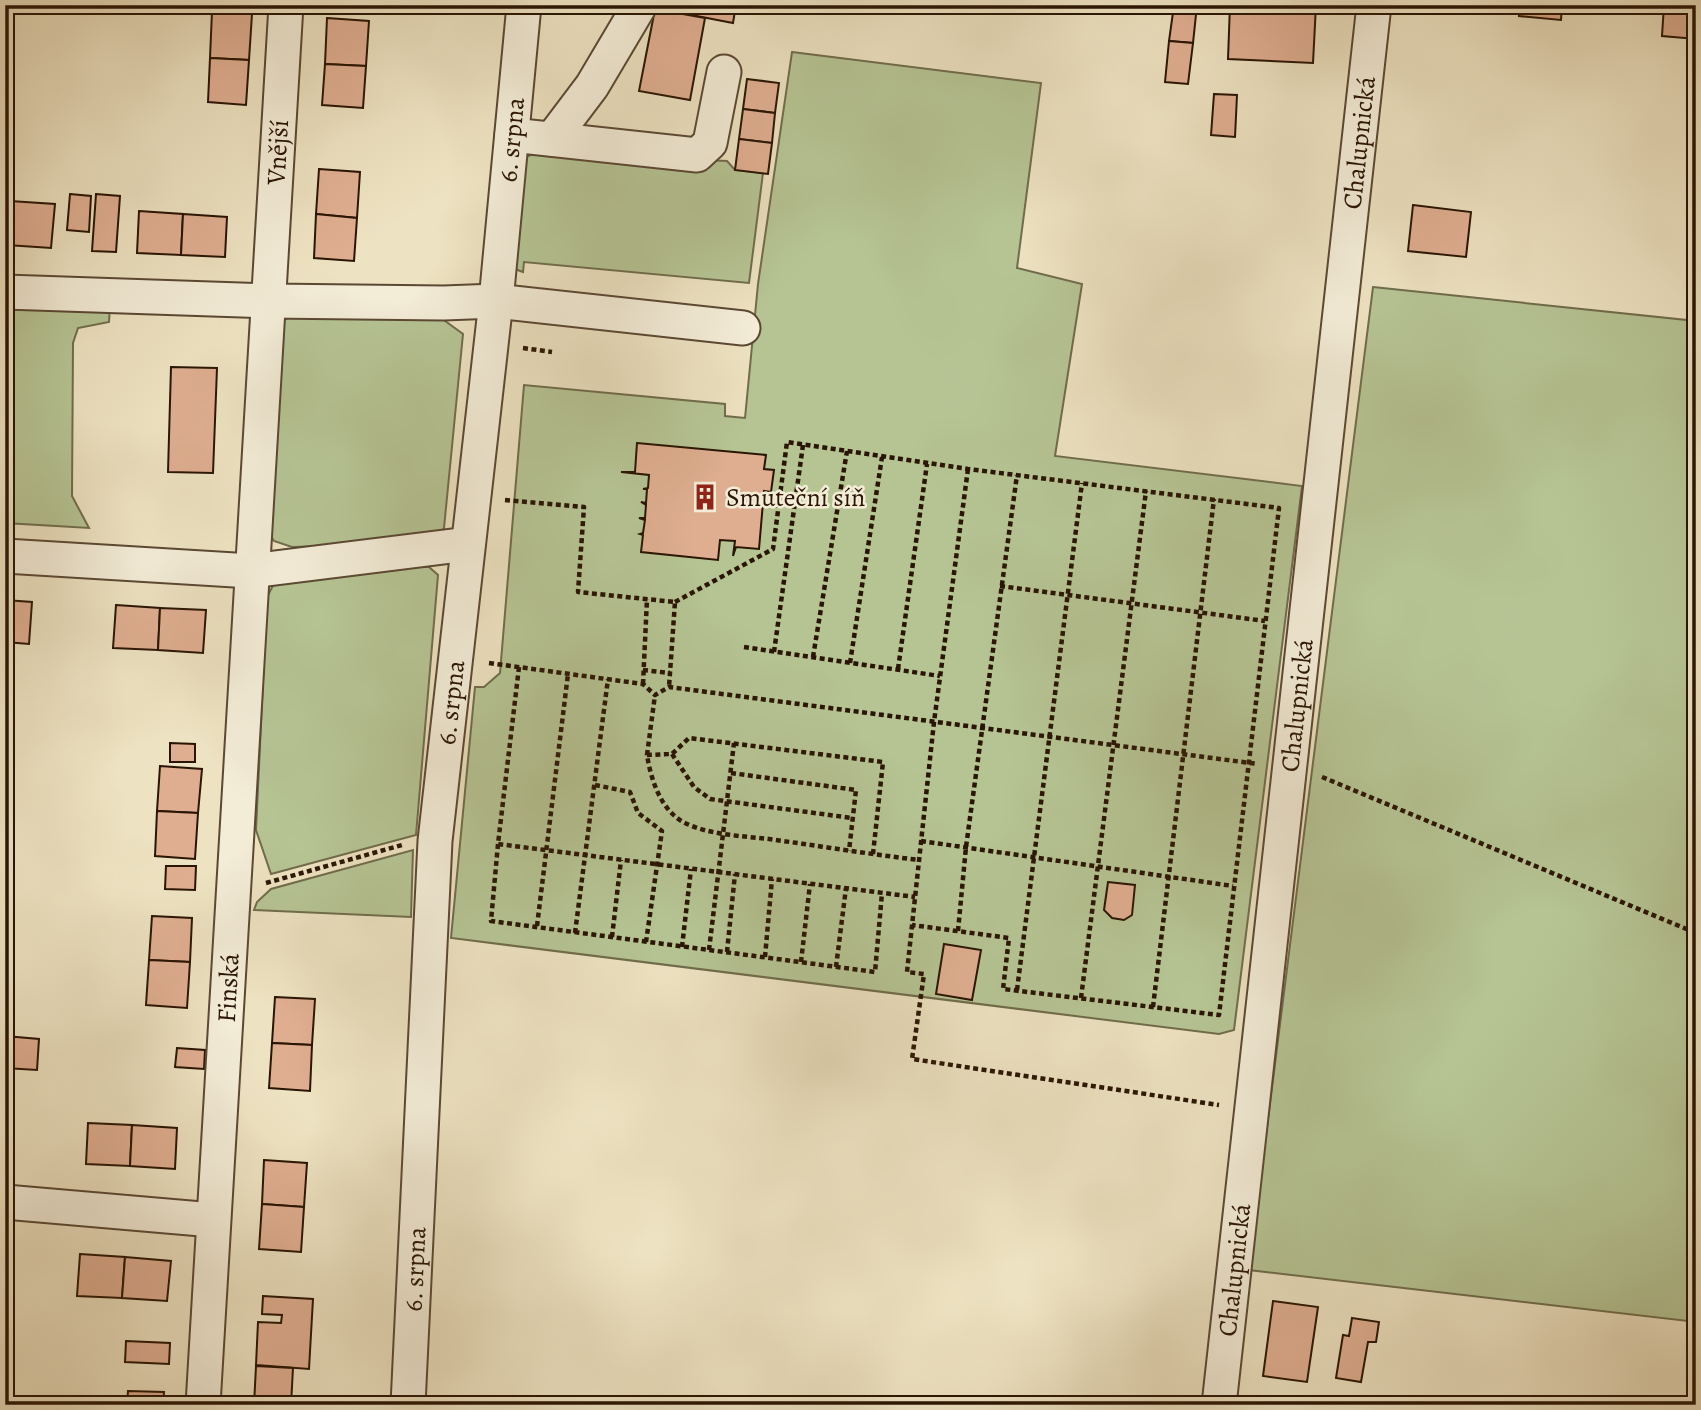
<svg xmlns="http://www.w3.org/2000/svg" width="1701" height="1410" font-family="Alegreya,serif">
<style>
.green{fill:#b6c494;stroke:#706c4c;stroke-width:2}
.building{fill:#dfae91;stroke:#2a1504;stroke-width:2}
.lines{fill:none;stroke-linecap:round;stroke-linejoin:round}
.minor-casing{stroke:#5b4833;stroke-width:37}
.path{stroke:#2a1504;stroke-width:4.5;stroke-dasharray:5 3.5;stroke-linecap:butt}
.minor{stroke:#f3ecd7;stroke-width:33}
.labels{text-anchor:middle;dominant-baseline:central;stroke-width:5;stroke-linejoin:round;paint-order:stroke}
.street-label{font-size:26px;fill:#2a1504;stroke:#f3ecd7}
.poi-label{font-size:26px;fill:#2a1504;stroke:#f3ecd7;text-anchor:start}
</style>
<rect width="100%" height="100%" fill="#ede2c1"/>
<filter id="stains"><feTurbulence type="fractalNoise" baseFrequency=".00286" numOctaves="4"/><feColorMatrix values="0 0 0 0 .2 0 0 0 0 .09 0 0 0 0 .02 0 0 0 .5 -.17"/></filter>
<radialGradient id="worn" r=".72"><stop offset=".6" stop-color="#630" stop-opacity="0"/><stop offset="1" stop-color="#630" stop-opacity=".3"/></radialGradient>
<g class="green">
<polygon points="792,52 1041,83 1017,268 1082,284 1055,456 1302,486 1234,1030 1219,1034 451,938 475,687 484,687 500,673 524,385 725,404 725,416 745,418 758,284"/>
<polygon points="537,153 727,161 735,170 763,173 749,283 524,262 523,272 515,269 524,163 528,156"/>
<polygon points="1373,287 1696,321 1696,1322 1249,1270"/>
<polygon points="5,301 110,307 109,322 78,328 73,343 72,496 89,528 5,523"/>
<polygon points="297,313 441,318 463,334 444,528 438,536 420,543 292,547 274,541 269,533 279,334 284,320"/>
<polygon points="332,566 429,567 438,575 416,835 271,874 256,830 267,597 277,578"/>
<polygon points="413,850 411,917 254,910 257,902 271,889"/>
</g>
<g class="building">
<polygon points="221,5 257,5 257,10 220,8"/>
<polygon points="331,5 362,5 361,13 330,11"/>
<polygon points="683,5 736,5 733,23 681,13"/>
<polygon points="1174,5 1197,5 1193,43 1169,41"/>
<polygon points="1230,5 1316,5 1313,63 1228,59"/>
<polygon points="1520,5 1562,5 1561,20 1519,16"/>
<polygon points="1664,5 1696,5 1696,39 1662,36"/>
<polygon points="655,9 705,18 690,100 639,91"/>
<polygon points="212,11 252,14 249,60 210,58"/>
<polygon points="327,18 369,21 366,66 325,64"/>
<polygon points="1169,41 1193,43 1188,84 1165,82"/>
<polygon points="210,58 249,60 246,105 208,102"/>
<polygon points="325,64 366,66 363,108 322,105"/>
<polygon points="747,79 779,83 775,113 743,109"/>
<polygon points="1214,94 1237,95 1235,137 1211,135"/>
<polygon points="743,109 775,113 772,143 739,139"/>
<polygon points="739,139 772,143 768,174 735,170"/>
<polygon points="319,169 360,172 357,218 316,214"/>
<polygon points="70,194 91,196 89,232 67,230"/>
<polygon points="96,194 120,196 116,252 92,251"/>
<polygon points="5,200 10,201 7,245 5,245"/>
<polygon points="10,201 55,204 51,248 7,245"/>
<polygon points="1413,205 1471,212 1466,257 1408,251"/>
<polygon points="139,211 183,214 181,255 137,253"/>
<polygon points="183,214 227,217 225,257 181,255"/>
<polygon points="316,214 357,218 354,261 314,258"/>
<polygon points="171,367 217,368 213,473 168,472"/>
<polygon points="637,443 766,455 764,469 774,470 771,492 764,491 759,549 736,547 733,556 735,541 720,540 718,560 641,552 643,535 640,534 643,533 645,520 639,518 645,518 646,505 641,502 646,503 647,489 643,489 648,488 649,475 621,472 635,472"/>
<polygon points="5,600 32,602 29,644 5,642"/>
<polygon points="116,605 160,608 158,650 113,648"/>
<polygon points="160,608 206,610 203,653 158,650"/>
<polygon points="170,743 195,744 195,762 170,762"/>
<polygon points="160,766 202,769 198,813 157,811"/>
<polygon points="157,811 198,813 195,859 155,856"/>
<polygon points="166,866 196,866 195,890 165,889"/>
<polygon points="1108,882 1135,885 1132,915 1124,920 1112,918 1104,910"/>
<polygon points="152,916 192,918 190,962 149,960"/>
<polygon points="944,944 981,950 972,1000 936,994"/>
<polygon points="149,960 190,962 187,1008 146,1005"/>
<polygon points="275,997 315,999 312,1045 272,1043"/>
<polygon points="5,1036 39,1039 37,1070 5,1068"/>
<polygon points="272,1043 312,1045 310,1091 269,1088"/>
<polygon points="177,1048 205,1050 204,1069 175,1067"/>
<polygon points="88,1123 132,1125 130,1166 86,1164"/>
<polygon points="132,1125 177,1128 175,1169 130,1166"/>
<polygon points="264,1160 307,1163 304,1207 262,1204"/>
<polygon points="262,1204 304,1207 301,1252 259,1249"/>
<polygon points="80,1254 125,1257 122,1298 77,1296"/>
<polygon points="125,1257 171,1261 167,1301 122,1298"/>
<polygon points="263,1296 313,1299 309,1369 256,1365 258,1322 281,1323 282,1315 262,1314"/>
<polygon points="1273,1301 1318,1307 1307,1382 1263,1376"/>
<polygon points="1352,1318 1379,1322 1376,1342 1368,1342 1361,1382 1336,1378 1343,1335 1349,1336"/>
<polygon points="126,1341 170,1343 169,1364 125,1362"/>
<polygon points="256,1366 293,1368 291,1405 254,1405"/>
<polygon points="128,1391 164,1392 163,1405 127,1405"/>
</g>
<g class="lines">
<g class="minor-casing">
<g id="minor">
<polyline points="512,135 697,155 710,143 724,72"/>
<polyline points="552,139 592,86 640,5"/>
<polyline points="5,292 269,301 444,303 496,301 743,328"/>
<polyline points="5,556 251,571 468,544"/>
<polyline points="5,1202 213,1220"/>
<path id="s1" d="M203,1405L286,5"/>
<path id="s2" d="M408,1405L435,841L496,301L524,5"/>
<path id="s3" d="M1219,1405L1374,5"/>
</g>
</g>
<g class="path">
<polyline points="523,348 552,352"/>
<polyline points="968,469 934,722 907,972 924,974 912,1059 1219,1105"/>
<polyline points="505,500 584,507 578,592 675,602 669,687"/>
<polyline points="1000,586 1265,621"/>
<polyline points="675,602 773,549 787,442 968,469 1279,508 1219,1015 1003,989 1009,938 912,925"/>
<polyline points="744,647 940,676"/>
<polyline points="774,652 803,445"/>
<polyline points="813,657 847,451"/>
<polyline points="489,663 643,684 655,695 669,687 1258,764"/>
<polyline points="850,663 882,457"/>
<polyline points="519,667 498,844 915,897"/>
<polyline points="898,669 927,464"/>
<polyline points="643,670 670,673"/>
<polyline points="643,684 647,599"/>
<polyline points="672,754 694,787 710,799 852,818"/>
<polyline points="647,755 655,695"/>
<polyline points="731,773 856,790 849,851"/>
<polyline points="1322,777 1696,933"/>
<polyline points="595,785 630,792 638,813 662,831 646,942"/>
<polyline points="921,841 1233,886"/>
<polyline points="498,844 491,921 875,972 882,893"/>
<path d="M873,854L883,762L689,738L672,754L647,755C651,780 661,811 685,823C710,835 742,836 769,839C819,846 869,854 919,860"/>
<polyline points="266,883 402,845"/>
<polyline points="537,926 568,674"/>
<polyline points="958,931 966,847 1017,475"/>
<polyline points="575,933 608,679"/>
<polyline points="612,937 621,860"/>
<polyline points="682,947 691,869"/>
<polyline points="709,950 734,743"/>
<polyline points="727,952 735,874"/>
<polyline points="765,957 772,879"/>
<polyline points="801,962 810,884"/>
<polyline points="836,967 846,888"/>
<polyline points="1017,990 1082,483"/>
<polyline points="1081,998 1146,491"/>
<polyline points="1153,1007 1214,499"/>
</g>
<use href="#minor" class="minor"/>
</g>
<defs>
<g id="building-bare" transform="scale(2.1)"><path d="M-4-6H4V6H1V3H-1V6H-4ZM-2.5-4.3h1.7v1.8h-1.7ZM.8-4.3h1.7v1.8H.8ZM-2.5-1h1.7V.8h-1.7ZM.8-1h1.7V.8H.8Z" fill="#8f2418" stroke="#f3ecd7" stroke-width="2.5" paint-order="stroke"/></g>
</defs>
<g fill-rule="evenodd">
<use href="#building-bare" x="705" y="497"/>
</g>
<g class="labels">
<g class="street-label">
<text stroke="none"><textPath href="#s2" startOffset="1270">6. srpna</textPath></text>
<text stroke="none"><textPath href="#s3" startOffset="1270">Chalupnická</textPath></text>
<text stroke="none"><textPath href="#s1" startOffset="1255">Vnější</textPath></text>
<text stroke="none"><textPath href="#s2" startOffset="704">6. srpna</textPath></text>
<text stroke="none"><textPath href="#s3" startOffset="704">Chalupnická</textPath></text>
<text stroke="none"><textPath href="#s1" startOffset="418">Finská</textPath></text>
<text stroke="none"><textPath href="#s3" startOffset="136">Chalupnická</textPath></text>
<text stroke="none"><textPath href="#s2" startOffset="136">6. srpna</textPath></text>
</g>
<g class="poi-label">
<text x="726" y="497">Smuteční síň</text>
</g>
</g>
<rect width="1701" height="1410" fill="none" stroke="#ede2c1" stroke-width="28"/>
<rect x="7" y="7" width="1687" height="1396" fill="none" stroke="#2a1504" stroke-width="3.5"/>
<rect x="14" y="14" width="1673" height="1382" fill="none" stroke="#2a1504" stroke-width="2"/>
<rect width="100%" height="100%" filter="url(#stains)"/>
<rect width="100%" height="100%" fill="url(#worn)"/>
</svg>
